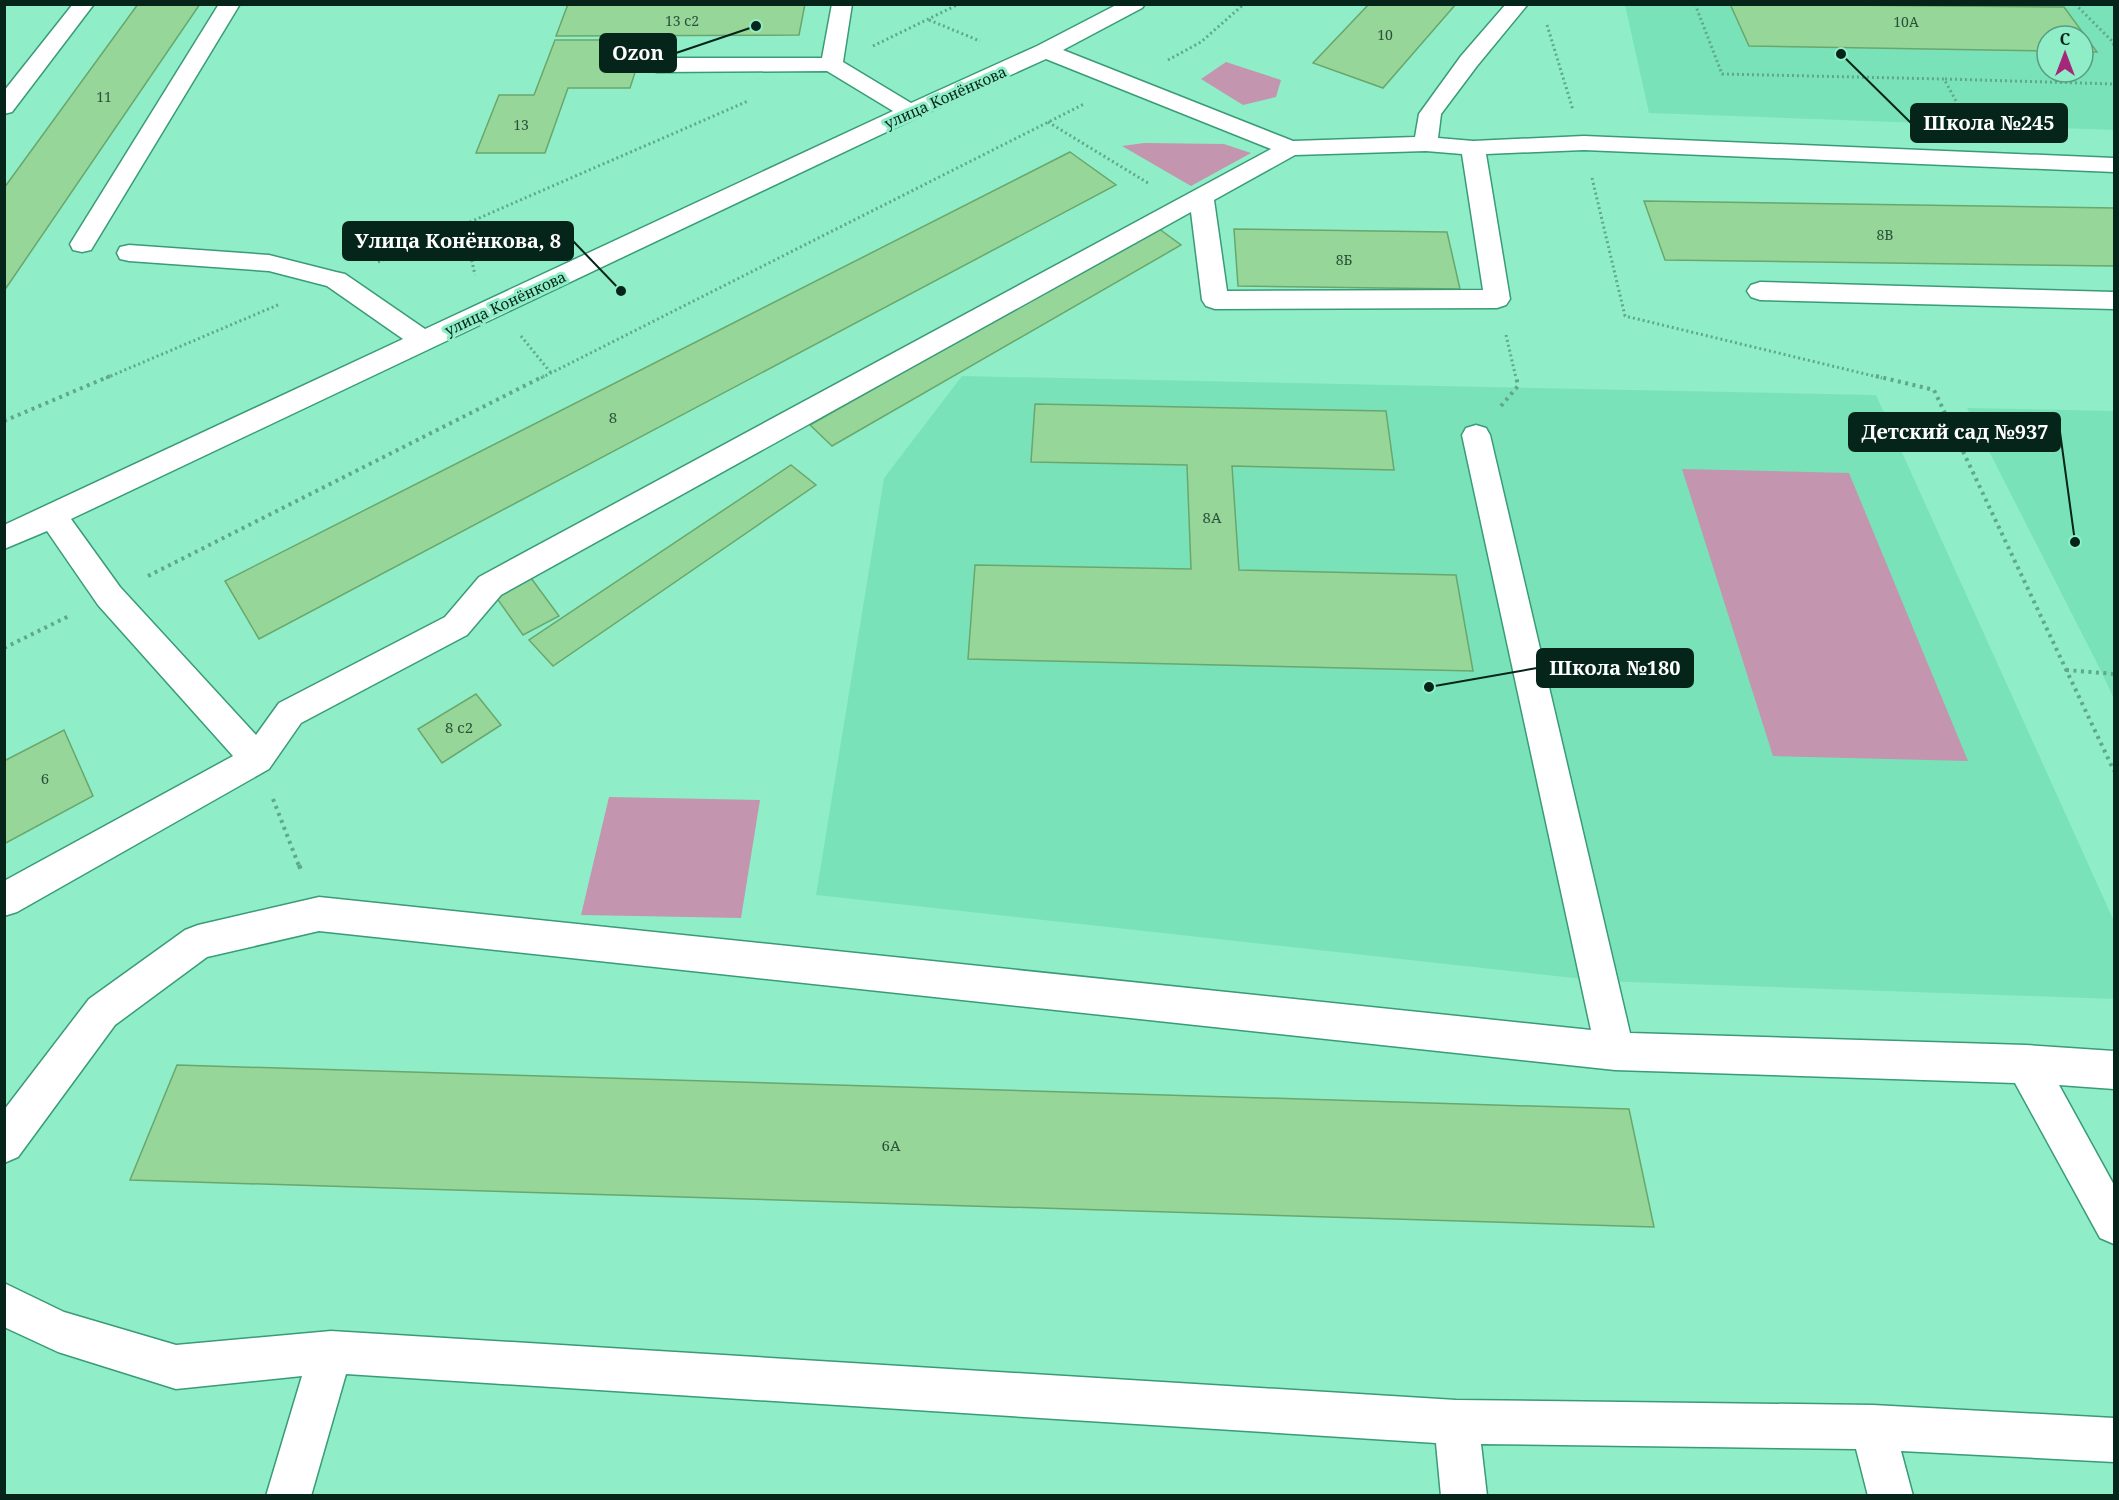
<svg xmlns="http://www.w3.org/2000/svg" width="2119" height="1500" font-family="'Noto Serif',serif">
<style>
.built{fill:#7ae2b9;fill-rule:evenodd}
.green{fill:#c395ae}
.building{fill:#96d699;stroke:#69a76d;stroke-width:1.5}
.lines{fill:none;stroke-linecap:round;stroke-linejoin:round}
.minor-casing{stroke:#399b78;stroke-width:3}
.path-far2{stroke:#5fa88b;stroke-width:3;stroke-dasharray:2 3;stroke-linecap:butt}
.path-far1{stroke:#5fa88b;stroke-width:4;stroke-dasharray:3 4.5;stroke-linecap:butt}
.path{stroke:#5fa88b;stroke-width:4.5;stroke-dasharray:4 5;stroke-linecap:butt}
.minor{fill:#fff;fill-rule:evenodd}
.labels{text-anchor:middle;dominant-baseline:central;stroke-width:6;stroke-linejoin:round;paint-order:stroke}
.far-number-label{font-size:14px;fill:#2a513a}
.far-street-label{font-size:15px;fill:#06251a;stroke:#8feec7}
.number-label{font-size:15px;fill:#2a513a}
.leader{fill:none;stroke:#06251a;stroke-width:2}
.callout-dot{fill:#06251a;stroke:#8feec7;stroke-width:2}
.callout{fill:#06251a;stroke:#06251a;stroke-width:2}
.callout-label{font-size:20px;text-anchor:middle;font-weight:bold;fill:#fff}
</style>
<rect width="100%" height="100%" fill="#8feec7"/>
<g class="built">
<path d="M1625,5H2114V130L1649,113ZM2047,36H2083V72H2047Z"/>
<polygon points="962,376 1876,395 2114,921 2114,999 1601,981 816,895 884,478"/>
<polygon points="1967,408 2114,411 2114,699 2102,673"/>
</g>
<g class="green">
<polygon points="1226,62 1281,80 1276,97 1243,105 1201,79"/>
<polygon points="1144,143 1224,144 1251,153 1191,186 1122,146"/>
<polygon points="1682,469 1849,473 1968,761 1773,756"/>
<polygon points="609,797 760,800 741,918 581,915"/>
</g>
<g class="building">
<polygon points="138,4 200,4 4,291 4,188"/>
<polygon points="568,4 805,4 799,35 556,36"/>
<polygon points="1369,4 1456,4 1383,88 1313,63"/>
<polygon points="1730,4 2064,7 2097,52 2083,52 2083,36 2047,36 2047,51 1749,46"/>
<polygon points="555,40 626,40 618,63 638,63 630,88 568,88 545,153 476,153 499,95 534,95"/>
<polygon points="1070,152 1116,185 259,639 225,581"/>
<polygon points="1644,201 2114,208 2114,266 1665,260"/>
<polygon points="1158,228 1181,245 832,446 810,425"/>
<polygon points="1234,229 1447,232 1460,289 1238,286"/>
<polygon points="1035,404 1386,411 1394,470 1232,466 1239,570 1456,575 1473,671 968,659 975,565 1191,569 1187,465 1031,462"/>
<polygon points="791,465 816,485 553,666 529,640"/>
<polygon points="531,578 559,616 523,635 496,597"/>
<polygon points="476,694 501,725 442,763 418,729"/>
<polygon points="64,730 93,796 4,844 4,761"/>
<polygon points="177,1065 1629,1109 1654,1227 130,1180"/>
</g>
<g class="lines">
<g class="minor-casing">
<g id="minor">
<polygon points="73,4 94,4 12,112 4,114 4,91"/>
<polygon points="219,4 240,4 91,250 82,252 73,250 70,244"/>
<path d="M832,4H852L843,62L911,103L1037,46L1118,4H1145L1142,8L1063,50L1293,141L1415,137L1419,114L1461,56L1506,4H1528L1477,66L1441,114L1438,138L1473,141L1584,136L2114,158V172L1584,150L1486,154L1510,299L1506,305L1497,308L1215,309L1206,306L1202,300L1191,212L501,595L467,635L301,723L269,769L17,912L4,916V881L233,756L98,605L47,531L4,549V525L403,339L327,286L269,271L129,261L120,259L117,253L120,247L129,245L269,255L336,272L345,274L425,329L893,111L827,71L657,72L649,70L646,65L649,60L657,58H822ZM1046,59L1271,149L479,577L445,617L279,703L256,735L120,587L71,519L918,117ZM1426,151L1462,154L1483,290L1227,291L1214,200L1295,155Z"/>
<polygon points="1760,282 2114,292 2114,309 1760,300 1751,297 1747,291 1751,285"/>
<polygon points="1476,425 1486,428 1490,435 1630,1033 2026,1045 2114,1051 2114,1089 2059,1085 2114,1185 2114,1244 2100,1238 2015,1083 1615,1070 319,931 207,957 115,1025 18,1157 4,1163 4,1110 89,999 185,930 198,925 319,897 1591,1030 1462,435 1466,428"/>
<polygon points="4,1283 64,1312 176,1345 331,1331 1456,1400 1873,1405 2114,1418 2114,1462 1901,1451 1913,1496 1868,1496 1856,1449 1481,1444 1487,1496 1441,1496 1436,1443 346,1374 311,1496 266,1496 302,1376 176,1389 58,1352 4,1327"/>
</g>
</g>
<g class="path-far2">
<polyline points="1695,4 1722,74 1944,79 1968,123"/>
<polyline points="2075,4 2113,42 2114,48"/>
<polyline points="929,20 980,41"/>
<polyline points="1547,25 1573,110"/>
<polyline points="873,46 959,4"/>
<polyline points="1168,60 1201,42 1244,4"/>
<polyline points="1945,79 2114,84"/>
<polyline points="1048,122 1148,183"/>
<polyline points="1592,178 1625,316 1882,378"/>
<polyline points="464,226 475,275"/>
<polyline points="378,262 748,101"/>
<polyline points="1506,335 1516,378"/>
<polyline points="521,336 551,373"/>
<polyline points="106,378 280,304"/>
<polyline points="541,378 1084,104"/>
</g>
<g class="path-far1">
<polyline points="1876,376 1934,390 2114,771"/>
<polyline points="1501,406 1518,386 1516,376"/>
<polyline points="4,421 110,376"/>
<polyline points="148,576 544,376"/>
<polyline points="4,648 71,615"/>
<polyline points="2066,670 2114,674"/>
<polyline points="273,799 299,866"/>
</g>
<polyline class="path" points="299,865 302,873"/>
<use href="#minor" class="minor"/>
</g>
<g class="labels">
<g class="far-number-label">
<text x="682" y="20">13 с2</text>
<text x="1906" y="21">10А</text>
<text x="1385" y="34">10</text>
<text x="104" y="96">11</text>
<text x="521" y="124">13</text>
<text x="1885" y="234">8В</text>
<text x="1344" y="259">8Б</text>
</g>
<g class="far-street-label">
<text transform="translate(945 97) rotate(-24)">улица Конёнкова</text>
<text transform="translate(505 303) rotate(-25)">улица Конёнкова</text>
</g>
<g class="number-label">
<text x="613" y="417">8</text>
<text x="1212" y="517">8А</text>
<text x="459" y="727">8 с2</text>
<text x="45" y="778">6</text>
<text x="891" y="1145">6А</text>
</g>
</g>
<path class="leader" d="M756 26L676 53M1841 54L1911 123M621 291L573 241M2075 542L2060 432M1429 687L1537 668"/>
<g class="callout-dot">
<circle cx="756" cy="26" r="6"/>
<circle cx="1841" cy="54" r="6"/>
<circle cx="621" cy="291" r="6"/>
<circle cx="2075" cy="542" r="6"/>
<circle cx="1429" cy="687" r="6"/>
</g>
<g class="callout">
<rect x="600" y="34" width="76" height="38" rx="6"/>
<rect x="1911" y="104" width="156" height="38" rx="6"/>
<rect x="343" y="222" width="230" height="38" rx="6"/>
<rect x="1849" y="413" width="211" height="38" rx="6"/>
<rect x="1537" y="649" width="156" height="38" rx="6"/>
</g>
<g class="callout-label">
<text x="638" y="60">Ozon</text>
<text x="1989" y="130">Школа №245</text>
<text x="458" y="248">Улица Конёнкова, 8</text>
<text x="1955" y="439">Детский сад №937</text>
<text x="1615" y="675">Школа №180</text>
</g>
<rect width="2119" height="1500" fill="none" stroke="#06251a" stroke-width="12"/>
<g transform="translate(2065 54)"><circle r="28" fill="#8feec7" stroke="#589e82" stroke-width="1.5"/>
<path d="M0-4.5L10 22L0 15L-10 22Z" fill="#a5277a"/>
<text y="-9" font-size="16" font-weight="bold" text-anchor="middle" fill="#06251a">С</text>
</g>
</svg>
